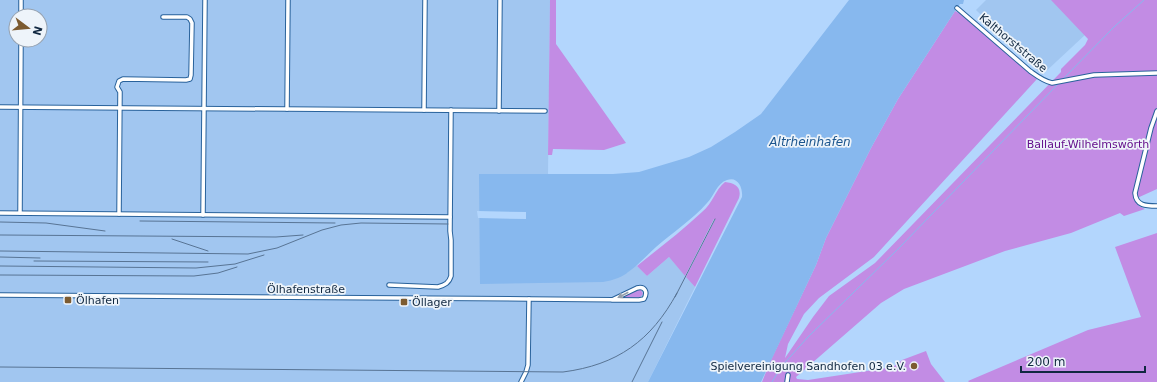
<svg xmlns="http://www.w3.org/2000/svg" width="1157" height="382" font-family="'DejaVu Sans',sans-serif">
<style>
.built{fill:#a1c6f0;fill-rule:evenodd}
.green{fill:#c28ce4}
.water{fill:#87b8ee}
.pier{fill:#b3d6fd}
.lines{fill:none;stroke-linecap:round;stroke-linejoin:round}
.stream{stroke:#87b8ee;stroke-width:1}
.street-casing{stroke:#29629b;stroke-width:5.5}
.street{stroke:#fff;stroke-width:3.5}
.rail{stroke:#587494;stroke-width:1}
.oneway{fill:#949eaa}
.poi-dot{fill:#7c5b31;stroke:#eef4fa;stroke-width:1.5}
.labels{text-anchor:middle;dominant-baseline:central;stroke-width:3.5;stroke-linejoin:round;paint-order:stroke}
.street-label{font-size:11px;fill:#112841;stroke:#eef4fa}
.park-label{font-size:11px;fill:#650f8c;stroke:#eef4fa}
.poi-label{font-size:11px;fill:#112841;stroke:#eef4fa;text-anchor:start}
.water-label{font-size:12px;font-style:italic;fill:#1b558e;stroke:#eef4fa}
</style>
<rect width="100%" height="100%" fill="#b3d6fd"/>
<g class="built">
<path d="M0,0H550L548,175L479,174L627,273L636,265L647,276L669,257L695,287L648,382H0ZM16,16H40V40H16Z"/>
<polygon points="986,0 1053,0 1086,34 1042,75 976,10"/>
</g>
<g class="green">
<polygon points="550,0 556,0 556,44 626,143 604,150 553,149 552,155 548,155"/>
<polygon points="1051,0 1157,0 1157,189 1135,199 1139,206 1145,209 1124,216 1120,213 1071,233 1005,251 904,289 881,303 796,377 797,379 808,380 893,367 902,360 926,351 931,364 945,382 762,382 770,362 816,265 826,238 871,148 898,99 955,11 967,17 1037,79 874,257 819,298 804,314 788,344 785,358 813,317 829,296 875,263 1061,72 1061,69 1085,45 1088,39"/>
<path d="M725,182C735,183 742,187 739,198L695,287L686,277L715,220L714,219L685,276L669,257L647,276L637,266C659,248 682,231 702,212C713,203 715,190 725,182Z"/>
<polygon points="1157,233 1157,382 969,382 968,381 1088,330 1141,317 1115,247"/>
<polygon points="638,290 641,290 643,294 639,298 625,299 623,297 624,296"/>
</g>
<path class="water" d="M849,0H964L963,4H960L955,11L898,99L871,148L826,238L816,265L761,382H648L742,197C743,188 738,176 727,180C717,183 714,196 707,203C693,219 672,233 656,247C645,257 631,273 618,278C613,280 608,281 603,282L480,284L479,174H613L639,172L689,157L711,147L735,132L761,114Z"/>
<polygon class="pier" points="477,211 526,212 526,219 478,218"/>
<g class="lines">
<g class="stream">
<polyline points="1063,79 1114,27 1144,0"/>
<polyline points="772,382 781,367 808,337 899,248 1059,83"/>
</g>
<g class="street-casing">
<g id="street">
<path d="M957,8L1030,71C1037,76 1043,81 1052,83L1094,75L1157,73"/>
<polyline points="21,16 21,0"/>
<polyline points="0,107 545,111"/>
<polyline points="287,109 288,0"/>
<polyline points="424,110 425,0"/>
<polyline points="499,111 500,0"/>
<path d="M1157,111L1151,128L1135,193C1136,206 1146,206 1157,206"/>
<polyline points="0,213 450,217"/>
<polyline points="20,213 21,40"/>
<polyline points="119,214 120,92 117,87 119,81 123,79 186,80 190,79 191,75 192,23 190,19 187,17 163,17"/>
<polyline points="203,215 205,0"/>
<path d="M389,285L438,287C445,285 449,283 451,276V240L450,231L451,110"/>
<path d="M0,295L529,299L639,300L644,299C648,292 645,286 637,288L612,300"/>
<polyline points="521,382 526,372 528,365 529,299"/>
<polyline points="787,382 788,375"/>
</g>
</g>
<use href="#street" class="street"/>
<g class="rail">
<polyline points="140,221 335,223"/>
<polyline points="0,222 46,223 105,231"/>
<polyline points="0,235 276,237 303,235"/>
<polyline points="172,239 208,251"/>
<polyline points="0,251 248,254 277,248 322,230 341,225 361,223 448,224"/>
<polyline points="0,257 40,258"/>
<polyline points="34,261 208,262"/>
<polyline points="0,266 196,268 235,264 264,255"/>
<polyline points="0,275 194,276 218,273 237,267"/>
<polyline points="675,297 715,219"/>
<path d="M0,367L563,372C617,365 651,341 677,293"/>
<polyline points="632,382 662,322"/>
</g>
</g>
<defs><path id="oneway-solid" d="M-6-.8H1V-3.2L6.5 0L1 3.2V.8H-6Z"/></defs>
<use class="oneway" href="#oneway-solid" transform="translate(623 295) rotate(153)"/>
<g class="poi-dot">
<rect x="64" y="296" width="8" height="8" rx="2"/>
<rect x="400" y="298" width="8" height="8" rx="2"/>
<circle cx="914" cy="366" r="4"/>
</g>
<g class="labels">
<g class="street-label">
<text transform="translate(1013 43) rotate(40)">Kalthorststraße</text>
<text x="306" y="289">Ölhafenstraße</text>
</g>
<g class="park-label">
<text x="1088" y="144">Ballauf-Wilhelmswörth</text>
</g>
<g class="poi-label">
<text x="76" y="300">Ölhafen</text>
<text x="412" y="302">Öllager</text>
<text x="906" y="366" text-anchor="end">Spielvereinigung Sandhofen 03 e.V.</text>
</g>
<g class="water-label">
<text x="810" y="142">Altrheinhafen</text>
</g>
</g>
<g transform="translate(28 28) rotate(106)"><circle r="19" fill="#eef4fa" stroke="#96a2b0"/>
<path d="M0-3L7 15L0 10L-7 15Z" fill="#7c5b31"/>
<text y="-6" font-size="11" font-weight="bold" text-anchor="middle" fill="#112841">N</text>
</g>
<path d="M1021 366v6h124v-6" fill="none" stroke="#112841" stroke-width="2"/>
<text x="1027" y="366" font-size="12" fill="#112841" stroke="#eef4fa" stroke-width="3" paint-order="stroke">200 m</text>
</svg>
